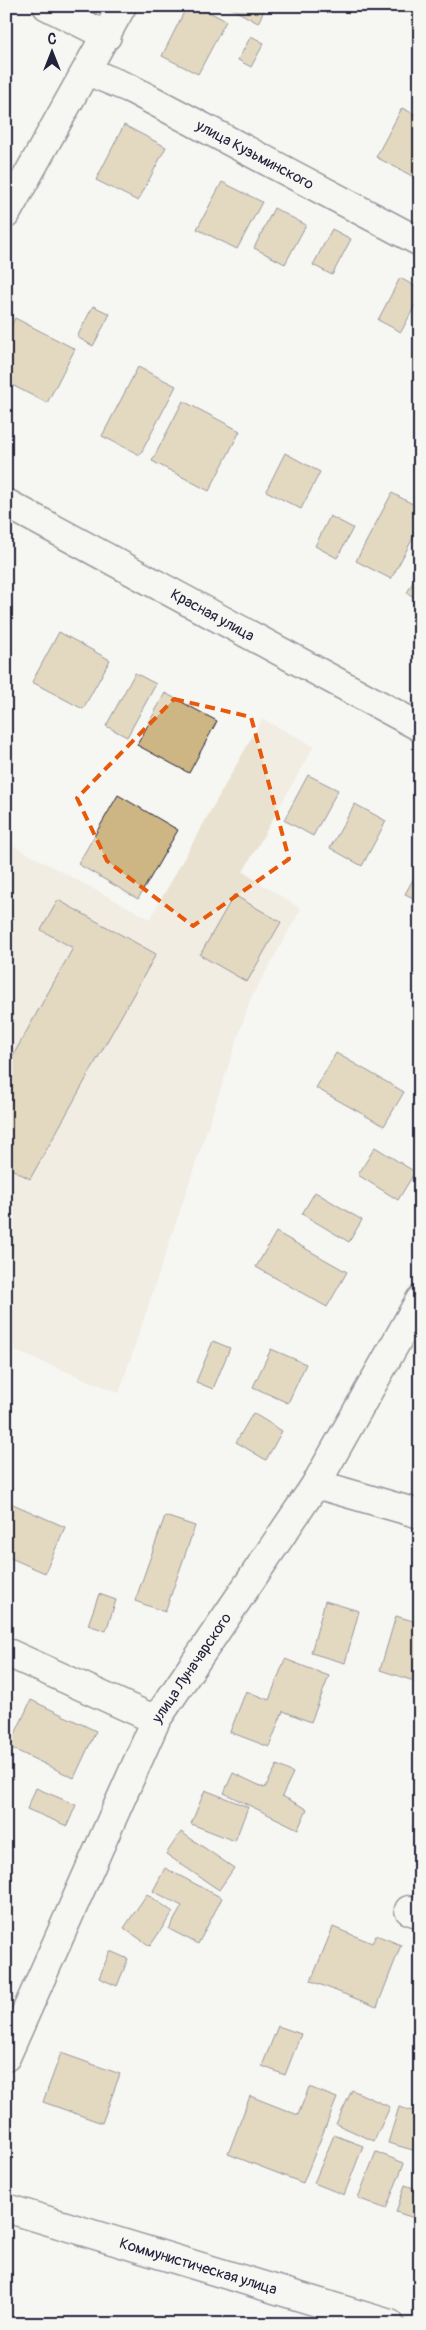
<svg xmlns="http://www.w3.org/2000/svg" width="426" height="2330" font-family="Pangolin,sans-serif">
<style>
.built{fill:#eae2d1}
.building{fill:#cdb584;stroke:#22223b}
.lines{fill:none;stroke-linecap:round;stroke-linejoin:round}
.minor-casing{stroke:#22223b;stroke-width:31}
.major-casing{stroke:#22223b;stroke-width:31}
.minor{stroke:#f6f6f2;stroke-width:28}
.major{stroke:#f6f6f2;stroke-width:28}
.marked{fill:none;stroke:#e8590c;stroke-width:4;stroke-dasharray:10 6;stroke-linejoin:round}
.labels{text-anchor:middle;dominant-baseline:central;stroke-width:4;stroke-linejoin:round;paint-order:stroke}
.street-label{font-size:15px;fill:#22223b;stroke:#f6f6f2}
</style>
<rect width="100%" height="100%" fill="#f6f6f2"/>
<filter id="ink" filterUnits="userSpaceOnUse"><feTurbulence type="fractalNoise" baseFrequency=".02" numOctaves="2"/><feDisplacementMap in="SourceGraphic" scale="10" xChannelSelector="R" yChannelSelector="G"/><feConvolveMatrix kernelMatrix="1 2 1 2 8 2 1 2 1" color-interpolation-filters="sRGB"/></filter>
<g filter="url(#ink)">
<polygon class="built" points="262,719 314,746 243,872 301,909 251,998 119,1393 6,1347 6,842 150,919"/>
<g class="building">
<polygon points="187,6 198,6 226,21 198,74 162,56"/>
<polygon points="227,6 266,6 258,23"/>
<polygon points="251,36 264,43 251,67 238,60"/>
<polygon points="402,108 420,117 420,166 414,177 376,157"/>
<polygon points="124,125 166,147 138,201 96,180"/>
<polygon points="222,182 262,202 237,249 197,229"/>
<polygon points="274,208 306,225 285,264 254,248"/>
<polygon points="332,229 351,239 332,275 313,265"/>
<polygon points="400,278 420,289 420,296 401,332 378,320"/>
<polygon points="93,306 110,314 93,346 77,337"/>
<polygon points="15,318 75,349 47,403 6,382 6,336"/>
<polygon points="138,367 176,386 140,455 102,436"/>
<polygon points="183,401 240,431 209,491 152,461"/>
<polygon points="285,453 320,472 301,509 266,491"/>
<polygon points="392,493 420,508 420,525 391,579 356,561"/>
<polygon points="330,516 353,528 337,558 315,546"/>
<polygon points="420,569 420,600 407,593"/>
<polygon points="59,632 110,660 83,709 32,682"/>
<polygon points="135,673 156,684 127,737 106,726"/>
<polygon points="165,693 217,721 189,773 137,745"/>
<polygon points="308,775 338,790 313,836 284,820"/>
<polygon points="118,795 178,830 138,899 78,864"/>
<polygon points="355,804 386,821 362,866 330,848"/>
<polygon points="420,867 420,901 405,894"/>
<polygon points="234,895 281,922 247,982 200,955"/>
<polygon points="58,900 156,954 30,1179 6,1166 6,1068 73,948 41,930"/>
<polygon points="336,1053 404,1092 384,1126 316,1088"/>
<polygon points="375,1147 415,1172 398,1200 358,1175"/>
<polygon points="315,1192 362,1220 349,1242 302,1214"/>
<polygon points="276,1232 347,1272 327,1307 256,1267"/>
<polygon points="213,1341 230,1348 213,1389 196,1382"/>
<polygon points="271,1349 306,1364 288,1403 253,1387"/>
<polygon points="253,1413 282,1431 266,1460 236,1442"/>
<polygon points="6,1501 65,1527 45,1573 6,1556"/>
<polygon points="165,1516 195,1526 165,1612 135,1601"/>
<polygon points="99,1594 116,1600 106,1631 88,1625"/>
<polygon points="325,1601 359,1611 345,1663 311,1653"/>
<polygon points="396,1616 420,1623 420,1683 380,1670"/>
<polygon points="285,1659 329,1676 311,1722 283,1711 269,1747 230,1732 246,1691 269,1700"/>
<polygon points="31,1700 96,1731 74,1778 9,1747"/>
<polygon points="277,1765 293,1773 282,1796 307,1809 298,1829 224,1793 233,1773 265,1788"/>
<polygon points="36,1788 76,1805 67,1826 27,1809"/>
<polygon points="205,1790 248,1807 235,1841 191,1824"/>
<polygon points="181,1832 234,1868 219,1890 166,1854"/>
<polygon points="165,1868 222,1898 198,1944 169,1929 182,1906 153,1891"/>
<polygon points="147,1894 173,1912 150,1946 124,1928"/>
<polygon points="333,1927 372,1943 376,1935 401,1945 377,2007 311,1981"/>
<polygon points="110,1951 128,1959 117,1986 99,1978"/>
<polygon points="278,2026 301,2034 285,2075 262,2066"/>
<polygon points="61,2053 120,2074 102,2123 43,2102"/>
<polygon points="309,2087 337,2098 303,2183 228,2154 250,2096 298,2115"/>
<polygon points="352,2090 390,2107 374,2141 336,2124"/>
<polygon points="399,2107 420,2113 420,2152 388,2143"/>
<polygon points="334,2135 363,2146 344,2195 314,2183"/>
<polygon points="376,2152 404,2163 386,2209 358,2198"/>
<polygon points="405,2185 419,2190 420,2187 420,2220 396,2212"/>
</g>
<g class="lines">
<g class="minor-casing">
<g id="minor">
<polyline points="47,6 107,36"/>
<path id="s1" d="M87,71L131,89L420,242"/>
<polyline points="6,214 122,6"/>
<polyline points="316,1484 420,1514"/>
<polyline points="6,1652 156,1720"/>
<polyline points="409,1910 420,1914"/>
<path id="s2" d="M6,2057L156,1720L316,1484L420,1300"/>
<path id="s3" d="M6,2208L390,2324"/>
</g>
</g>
<g class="major-casing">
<g id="major">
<path id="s4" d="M6,503L420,727"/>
</g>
</g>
<use href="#minor" class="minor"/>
<use href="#major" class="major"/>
</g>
</g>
<path d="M0 0H426V2330H0ZM174,699L251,717L289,859L193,926L107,861L77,798Z" fill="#f6f6f2" fill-opacity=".55" fill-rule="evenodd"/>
<path class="marked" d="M174,699L251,717L289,859L193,926L107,861L77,798Z"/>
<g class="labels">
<g class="street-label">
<text stroke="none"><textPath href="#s1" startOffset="188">улица Кузьминского</textPath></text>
<text stroke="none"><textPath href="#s4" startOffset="235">Красная улица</textPath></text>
<text stroke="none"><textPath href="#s2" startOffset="432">улица Луначарского</textPath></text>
<text stroke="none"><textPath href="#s3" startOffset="201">Коммунистическая улица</textPath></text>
</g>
</g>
<rect width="426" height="2330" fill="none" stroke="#f6f6f2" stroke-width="25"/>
<rect x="12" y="12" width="401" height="2305" fill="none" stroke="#22223b" stroke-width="2" filter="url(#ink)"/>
<g transform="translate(52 52)" stroke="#f6f6f2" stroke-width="4" paint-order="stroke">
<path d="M0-4L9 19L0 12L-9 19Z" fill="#22223b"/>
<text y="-8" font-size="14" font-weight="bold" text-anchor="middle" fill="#22223b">С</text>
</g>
</svg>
